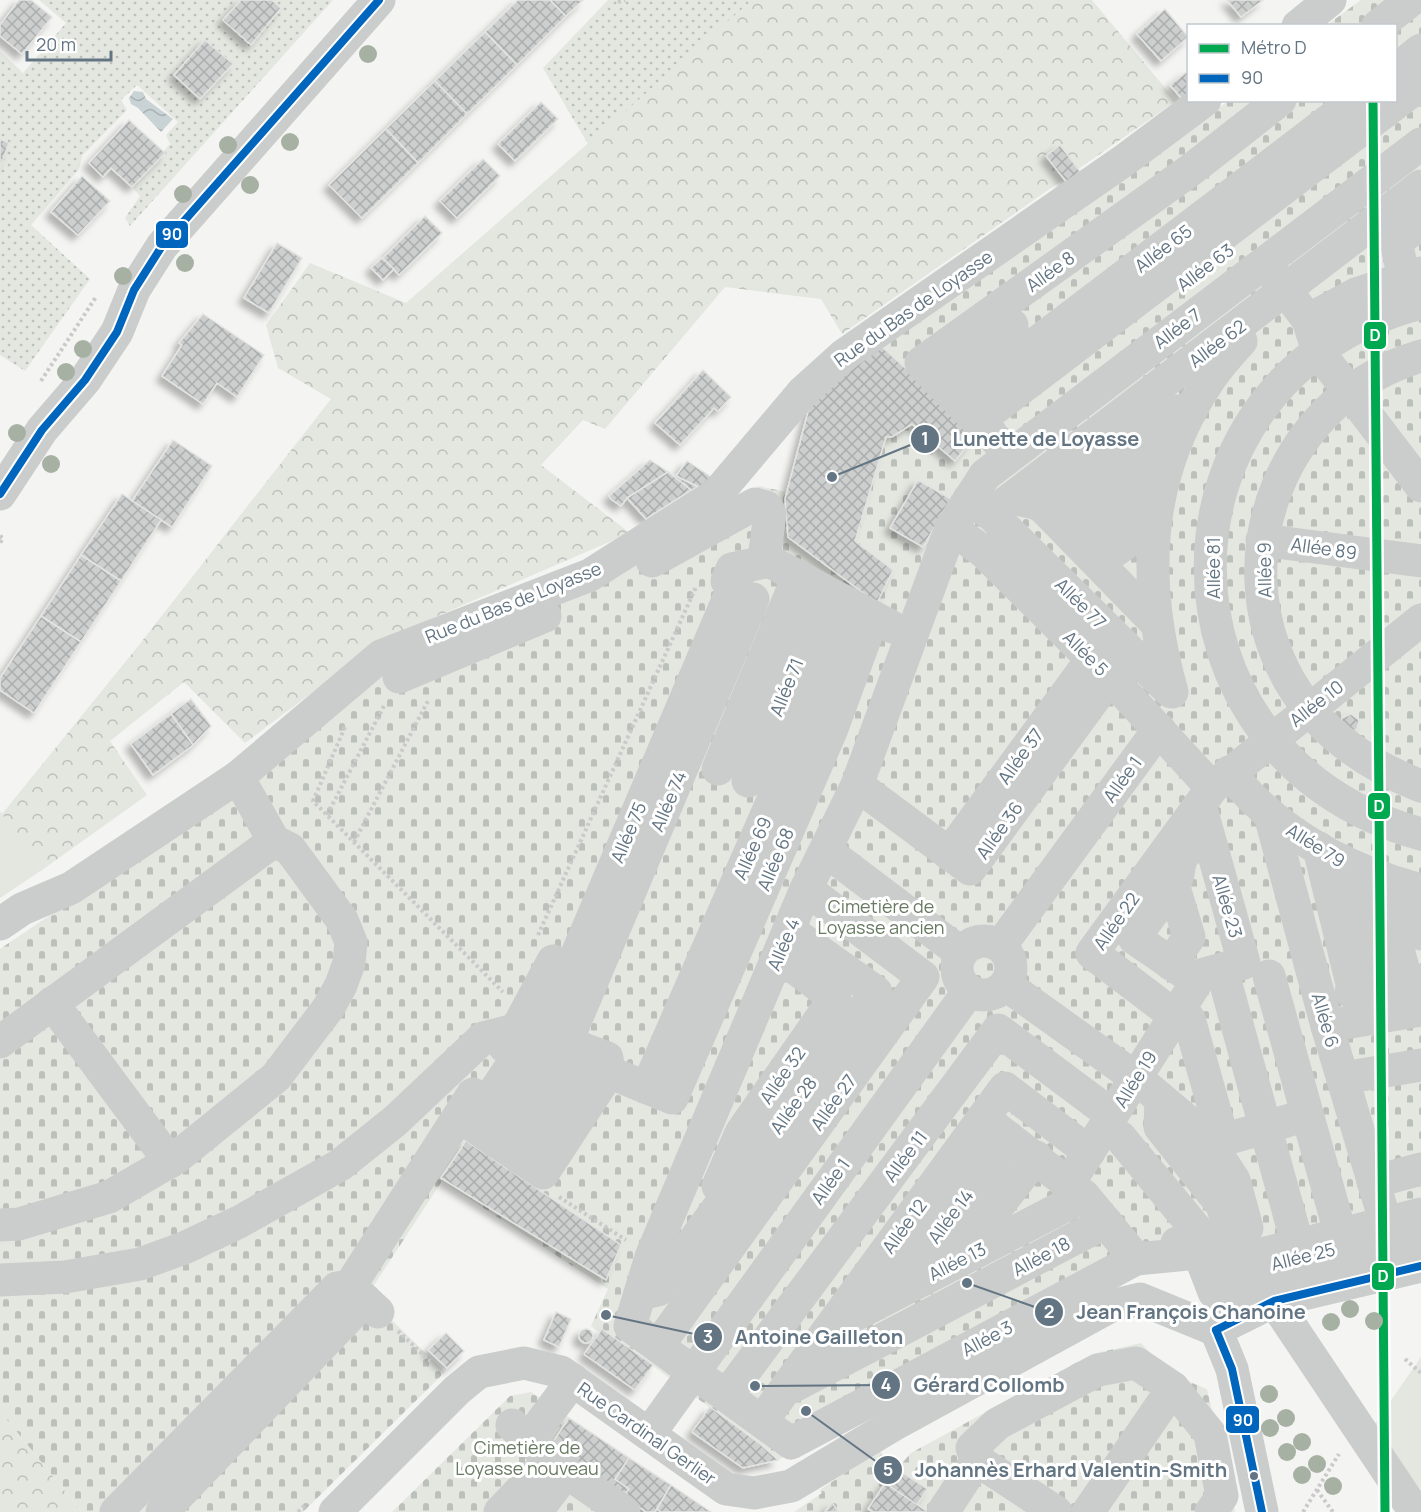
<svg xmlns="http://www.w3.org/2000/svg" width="1421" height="1512" font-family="Manrope,sans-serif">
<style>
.green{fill:#e4e7e0}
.forest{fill:url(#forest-crowns)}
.cemetery{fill:url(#cemetery-stones)}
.garden{fill:url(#garden-dots)}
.water{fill:url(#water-waves)}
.building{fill:url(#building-cross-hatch);stroke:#e3e3e2;stroke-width:1.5;filter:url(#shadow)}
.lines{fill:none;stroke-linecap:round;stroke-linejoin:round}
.path{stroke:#cacaca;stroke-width:4;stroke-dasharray:3 3;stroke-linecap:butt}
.minor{stroke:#cbcdcd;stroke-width:33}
.bus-1-casing{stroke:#fff;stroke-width:12}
.bus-1{stroke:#0065bd;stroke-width:8}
.metro-1-casing{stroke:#fff;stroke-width:14}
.metro-1{stroke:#00a950;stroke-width:9}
.tree{fill:#a7b1a3}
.bus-dot{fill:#637583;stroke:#fff;stroke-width:2}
.labels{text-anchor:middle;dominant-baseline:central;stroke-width:6;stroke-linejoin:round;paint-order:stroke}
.street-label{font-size:18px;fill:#637583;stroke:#fff}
.park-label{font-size:18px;fill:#687a62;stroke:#fff}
.leader{fill:none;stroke:#637583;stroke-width:2}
.callout-dot{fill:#637583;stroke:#fff;stroke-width:2}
.mark-label{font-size:18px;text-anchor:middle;font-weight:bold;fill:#fff}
.callout-label{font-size:20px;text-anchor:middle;font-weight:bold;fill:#637583;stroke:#fff;stroke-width:6;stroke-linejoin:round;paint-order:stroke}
.line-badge{stroke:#fff;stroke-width:2}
.badge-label{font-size:16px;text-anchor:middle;font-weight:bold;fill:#fff}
</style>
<defs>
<pattern id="forest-crowns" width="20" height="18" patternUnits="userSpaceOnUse" patternTransform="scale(1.5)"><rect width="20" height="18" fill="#e4e7e0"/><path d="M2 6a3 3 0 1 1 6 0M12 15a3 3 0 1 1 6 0" fill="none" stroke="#bcc0bb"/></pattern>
<pattern id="cemetery-stones" width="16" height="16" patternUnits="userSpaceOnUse" patternTransform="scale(1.5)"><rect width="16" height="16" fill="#e4e7e0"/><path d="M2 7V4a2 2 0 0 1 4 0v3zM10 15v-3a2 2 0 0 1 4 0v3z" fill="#bcc0bb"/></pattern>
<pattern id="garden-dots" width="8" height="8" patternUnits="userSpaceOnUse" patternTransform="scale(1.5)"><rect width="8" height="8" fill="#e4e7e0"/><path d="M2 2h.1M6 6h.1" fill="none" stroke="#bcc0bb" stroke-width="1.8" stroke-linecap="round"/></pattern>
<pattern id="water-waves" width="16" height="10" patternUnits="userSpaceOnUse" patternTransform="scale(1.5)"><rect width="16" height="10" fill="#c9d3d5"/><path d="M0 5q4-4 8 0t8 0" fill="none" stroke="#a7b0b2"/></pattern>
<pattern id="building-cross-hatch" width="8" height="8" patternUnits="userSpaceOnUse" patternTransform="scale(1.5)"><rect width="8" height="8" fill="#cdcfce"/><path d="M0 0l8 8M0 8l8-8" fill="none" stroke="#aaadad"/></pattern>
<filter id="shadow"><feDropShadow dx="-5.5" dy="5.5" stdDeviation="3" flood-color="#0004"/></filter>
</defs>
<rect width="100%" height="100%" fill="#f4f4f2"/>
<g class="green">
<polygon points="0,811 42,870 0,898"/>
<polygon points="1421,1357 1421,1495 1374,1425"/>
</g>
<g class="forest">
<polygon points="751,0 1092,0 1176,101 842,334 821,299 725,287 605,429 583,420 541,465 630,533 382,640 245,743 184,682 110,741 147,795 42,870 2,814 139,645 331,399 278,368 266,325 310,263 406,303"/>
<polygon points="0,1411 82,1512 0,1512"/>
</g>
<g class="cemetery">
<polygon points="1361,0 1421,0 1421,1247 1141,1268 778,1460 743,1468 691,1432 709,1407 653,1366 635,1390 583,1354 599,1332 591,1326 608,1289 442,1181 367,1296 445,1372 303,1512 82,1512 0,1411 0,949 267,769 392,666 593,584 759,486 786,492 813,393 1180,137 1228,101 1396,100 1396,26 1327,25"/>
<polygon points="1141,1343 1168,1373 1207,1389 1235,1512 794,1512 822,1493 820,1490 879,1450 897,1469 911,1453 1092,1354"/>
<polygon points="531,1392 711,1512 392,1512 510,1396"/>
</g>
<g class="garden">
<polygon points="39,0 333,0 130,226 125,218 140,196 132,187 170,144 166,135 178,122 137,85 121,100 127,110 82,156 79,169 31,225 90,279 25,371 0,355 0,51 23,73 66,23"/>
<polygon points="608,0 752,0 588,144 543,68"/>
</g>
<polygon class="water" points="134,91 143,92 146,99 173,119 161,132 138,108 131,104 129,98"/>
<g class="building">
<polygon points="19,0 31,0 52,17 22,54 0,36 0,25"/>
<polygon points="241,0 272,0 281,8 251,45 223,20"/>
<polygon points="518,0 550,0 566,16 517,65 485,32"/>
<polygon points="550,0 583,0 566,16"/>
<polygon points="1227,0 1263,0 1241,17"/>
<polygon points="1165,9 1188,37 1161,61 1137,34"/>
<polygon points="485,32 517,65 467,114 435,81"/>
<polygon points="205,40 233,64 200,99 174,75"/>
<polygon points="1188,71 1188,96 1183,100 1170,85"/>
<polygon points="435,81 467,114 418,163 386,129"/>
<polygon points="541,102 558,119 515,161 498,144"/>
<polygon points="129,120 165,153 132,187 111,168 103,177 89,163"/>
<polygon points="386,129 418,163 362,218 329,185"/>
<polygon points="0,139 9,143 0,167"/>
<polygon points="1060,145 1082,174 1068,184 1046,156"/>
<polygon points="483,159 500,176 457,218 440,201"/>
<polygon points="82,176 110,201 78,235 51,212"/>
<polygon points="425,216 442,233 399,275 383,258"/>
<polygon points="277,243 302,258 269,313 244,298"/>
<polygon points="382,258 394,269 383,280 371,268"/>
<polygon points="203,314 264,355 237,397 217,383 203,404 162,376 182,345 179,343"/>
<polygon points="881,346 977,433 955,461 912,424 892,437 886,437 855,541 893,570 877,603 788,537 785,499 813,393"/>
<polygon points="703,370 731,397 718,411 714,408 680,445 655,423"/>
<polygon points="173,440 212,466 172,527 132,501"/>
<polygon points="650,460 668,472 627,498 621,506 611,499 609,496"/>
<polygon points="687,461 711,477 701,488 676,476"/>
<polygon points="668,472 698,487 691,490"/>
<polygon points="668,472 691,490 646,519 627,498"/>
<polygon points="918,480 951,499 923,547 890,528"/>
<polygon points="122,494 161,520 121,581 81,555"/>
<polygon points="81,555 121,581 81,642 41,616"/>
<polygon points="41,616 81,642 34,713 0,690 0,678"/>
<polygon points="191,699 211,726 193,745 171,714"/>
<polygon points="171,714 193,745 153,775 131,744"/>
<polygon points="1351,714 1359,720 1357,729 1348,734 1341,726 1342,718"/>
<polygon points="466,1141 621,1245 606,1280 441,1178"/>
<polygon points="556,1312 571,1319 559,1347 544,1340"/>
<polygon points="602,1329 653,1365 635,1390 584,1354"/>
<circle cx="586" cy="1336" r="7"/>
<polygon points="446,1333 464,1351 447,1368 428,1350"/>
<polygon points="710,1407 760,1444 778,1460 743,1468 692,1432"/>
<polygon points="569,1418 629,1458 615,1479 629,1489 623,1497 549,1448"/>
<polygon points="629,1458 671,1485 655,1512 646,1512 623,1497 629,1489 615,1479"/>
<polygon points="897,1469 927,1489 917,1505 885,1483"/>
<polygon points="885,1483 928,1512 873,1512 868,1509"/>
<polygon points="671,1485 711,1512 661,1512 657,1509"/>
<polygon points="832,1503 839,1512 825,1512"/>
</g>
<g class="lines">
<g class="path">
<polyline points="618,2 625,0"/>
<polyline points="41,381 96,297"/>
<polyline points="0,536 3,538 0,543"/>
<polyline points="345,727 313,801 503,992"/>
<polyline points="327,815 385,704"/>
<polyline points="354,842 429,699"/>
<polyline points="538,935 696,587"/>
<polyline points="559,1197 626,1240"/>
<polyline points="398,1331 430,1361"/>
<polyline points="1405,1359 1421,1373"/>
<polyline points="1317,1490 1333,1512"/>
<polyline points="298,1512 305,1505"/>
<polyline points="1303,1512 1339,1454"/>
</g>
<g class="minor">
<polyline points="1298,26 1330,0"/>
<polyline points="1378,26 1411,0"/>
<polyline points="1396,70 1421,50"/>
<polyline points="1421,144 985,475 951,528 857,785 806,889 651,1257 630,1326 791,1443 1136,1259 1199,1253 1214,1292 1421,1241"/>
<polyline points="1272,272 1308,320 1318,351 1421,486"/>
<polyline points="1404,278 1396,242 1421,223"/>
<path d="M1421,303C1139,377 1141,758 1421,834"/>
<polyline points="1308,320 1356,294 1421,273"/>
<path d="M1421,356C1285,396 1219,555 1289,680C1318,731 1367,765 1421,786"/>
<polyline points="968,395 1356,100"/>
<polyline points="974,402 953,369 1012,325"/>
<polyline points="978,421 1421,84"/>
<polyline points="1010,454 921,363 1192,169 1280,100"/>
<polyline points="0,494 42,430 85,380 117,332 134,290 162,246 379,0"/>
<polyline points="1012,498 1040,504 1156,623"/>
<polyline points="969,499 991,514 1421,186"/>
<polyline points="1042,507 1173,411 1191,411"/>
<polyline points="991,514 1170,691"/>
<polyline points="1075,515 1177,440"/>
<polyline points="951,528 984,552 1110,677 1212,788"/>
<polyline points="1094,534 1162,484"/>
<polyline points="1262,540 1421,561"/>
<polyline points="1113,552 1154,523"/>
<polyline points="652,561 755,504 766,507 770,514 765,551 769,561 892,627"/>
<polyline points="727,581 732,569 769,561"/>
<polyline points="399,677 545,616"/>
<path d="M1172,692C1141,582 1144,477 1209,380C1218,366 1230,353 1241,341"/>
<polyline points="718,769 798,577"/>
<path d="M1229,772C1277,833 1347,870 1421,890"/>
<polyline points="748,781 824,592"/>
<polyline points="857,785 970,869 1110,677"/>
<polyline points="1270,815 1327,1026 1386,1224"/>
<polyline points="1319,848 1354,992"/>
<polyline points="826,851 961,953"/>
<polyline points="949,854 1092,659"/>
<polyline points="1348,865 1377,972"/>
<polyline points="1379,877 1403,968"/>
<polyline points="1409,887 1421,934"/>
<polyline points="0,924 22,909 71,888 238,777 381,656 590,575 716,495 803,392 844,355 1126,159 1205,100"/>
<circle cx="984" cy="968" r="27"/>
<polyline points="1001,945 1159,729"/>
<polyline points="1171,964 1189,937 1173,884"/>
<polyline points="1269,976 1336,1218"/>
<polyline points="1197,981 1134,938 1177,879 1181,857 1202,838"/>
<polyline points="1006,985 1136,1078 1205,1136 1223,1140 1307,1115"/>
<polyline points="1227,988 1293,1228"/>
<polyline points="1351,992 1421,981"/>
<polyline points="52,1003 170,1162"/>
<polyline points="1175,1016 1092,953 1212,788 1421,620"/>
<polyline points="1189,1019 1223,1140"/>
<polyline points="1327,1026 1421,1010"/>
<path d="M535,1031L472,1125L543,1173L609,1072L607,1058C579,1046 551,1044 554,1008L742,567"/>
<polyline points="567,1041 753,599"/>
<polyline points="0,1042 274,841 238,777"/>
<polyline points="504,1046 521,1021 553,961"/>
<polyline points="589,1064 672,1098 831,731 873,617"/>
<polyline points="1343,1078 1421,1065"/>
<polyline points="647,1088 776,793 851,605"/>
<polyline points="1161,1099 1160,1127 1222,1205 1233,1240 1218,1244 1205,1240 1177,1243"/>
<polyline points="983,1118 1005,1088 1089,1152"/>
<polyline points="1205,1136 1234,1180 1247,1228"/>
<polyline points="1120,1137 1205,1240"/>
<polyline points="496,1142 558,1048"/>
<polyline points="520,1158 585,1063"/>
<polyline points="1373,1182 1421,1169"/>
<polyline points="1069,1183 1201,975 1244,963 1200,805"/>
<polyline points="718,1186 741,1133 835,998 779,956"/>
<polyline points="0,1225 19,1224 109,1197 176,1158 276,1077 329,1007 341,985 349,963 351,942 342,920 290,849 274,841"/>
<polyline points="960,1255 1036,1157"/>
<polyline points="1206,1268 1421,1214"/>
<polyline points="0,1280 65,1277 140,1264 184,1248 239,1222 340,1165 395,1121 483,1038 515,1030"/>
<polyline points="894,1290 1009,1138"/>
<polyline points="640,1294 658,1290 876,992 789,930"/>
<polyline points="1274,1301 1415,1512"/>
<polyline points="378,1312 350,1286 473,1094"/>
<polyline points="841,1322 1084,1196"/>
<polyline points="1216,1330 1232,1369 1262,1512"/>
<polyline points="658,1346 923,977 806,889"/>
<polyline points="792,1387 1106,1222"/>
<polyline points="727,1395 998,1030 1112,1115"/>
<polyline points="762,1421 983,1118 1084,1196 1136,1259"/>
<polyline points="512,1425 566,1472 624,1512"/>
<polyline points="649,1434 969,991"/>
<polyline points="529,1439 573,1380"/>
<polyline points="977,1460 972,1448 997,1424 1098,1370 1136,1363 1173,1388 1210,1434 1222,1496 1211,1512"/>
<polyline points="977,1460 1056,1512"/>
<polyline points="116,1512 337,1288 350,1286"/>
<polyline points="162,1512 365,1300"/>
<polyline points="335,1512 457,1390 479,1372 524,1363 561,1372 726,1489 754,1493 791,1486 893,1425 1111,1306 1140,1299 1216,1330 1274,1301 1421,1266"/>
<polyline points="500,1512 551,1459"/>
<polyline points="536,1512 566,1472"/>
<polyline points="943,1512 977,1460"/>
<polyline points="1088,1512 1173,1388"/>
</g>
<g class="bus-1-casing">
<g id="bus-1">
<polyline points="0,494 42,430 85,380 117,332 134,290 162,246 379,0"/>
<polyline points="1216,1330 1274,1301 1421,1266"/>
<polyline points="1216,1330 1232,1369 1262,1512"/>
</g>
</g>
<use href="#bus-1" class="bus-1"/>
<g class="metro-1-casing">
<polyline id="metro-1" points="1373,100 1385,1512"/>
</g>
<use href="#metro-1" class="metro-1"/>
</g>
<g class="tree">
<circle cx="368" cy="54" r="9"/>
<circle cx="290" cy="142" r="9"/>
<circle cx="228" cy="145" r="9"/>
<circle cx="250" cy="185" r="9"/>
<circle cx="183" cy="194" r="9"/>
<circle cx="185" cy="263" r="9"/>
<circle cx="123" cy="276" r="9"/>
<circle cx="83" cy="349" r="9"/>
<circle cx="66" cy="372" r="9"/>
<circle cx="17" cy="433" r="9"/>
<circle cx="51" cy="464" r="9"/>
<circle cx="1350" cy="1309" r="9"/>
<circle cx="1374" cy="1321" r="9"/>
<circle cx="1331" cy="1322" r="9"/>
<circle cx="1269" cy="1394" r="9"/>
<circle cx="1286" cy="1418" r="9"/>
<circle cx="1270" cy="1428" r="9"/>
<circle cx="1302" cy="1442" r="9"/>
<circle cx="1287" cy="1452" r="9"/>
<circle cx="1317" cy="1464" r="9"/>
<circle cx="1302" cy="1475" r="9"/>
<circle cx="1333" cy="1486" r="9"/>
</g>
<circle class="bus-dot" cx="1254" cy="1476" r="5"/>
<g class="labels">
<g class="street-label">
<text transform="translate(1163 248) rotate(-37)">Allée 65</text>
<text transform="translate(1205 267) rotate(-37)">Allée 63</text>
<text transform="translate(1050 271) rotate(-36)">Allée 8</text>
<text transform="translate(913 308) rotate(-35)">Rue du Bas de Loyasse</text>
<text transform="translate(1177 328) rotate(-37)">Allée 7</text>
<text transform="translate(1217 343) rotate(-37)">Allée 62</text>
<text transform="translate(1324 548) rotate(8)">Allée 89</text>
<text transform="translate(1213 568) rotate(-90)">Allée 81</text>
<text transform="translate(1264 570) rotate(-91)">Allée 9</text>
<text transform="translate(513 602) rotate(-22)">Rue du Bas de Loyasse</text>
<text transform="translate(1081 603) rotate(45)">Allée 77</text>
<text transform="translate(1086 653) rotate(45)">Allée 5</text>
<text transform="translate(786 687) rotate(-68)">Allée 71</text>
<text transform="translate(1316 703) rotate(-38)">Allée 10</text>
<text transform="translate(1020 756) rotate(-54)">Allée 37</text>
<text transform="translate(1122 779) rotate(-54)">Allée 1</text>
<text transform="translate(668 801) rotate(-67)">Allée 74</text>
<text transform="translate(999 830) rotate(-54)">Allée 36</text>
<text transform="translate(628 832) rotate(-67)">Allée 75</text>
<text transform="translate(1316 845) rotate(32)">Allée 79</text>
<text transform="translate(752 848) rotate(-66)">Allée 69</text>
<text transform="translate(775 859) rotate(-67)">Allée 68</text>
<text transform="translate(1228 906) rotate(74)">Allée 23</text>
<text transform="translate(1116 921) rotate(-55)">Allée 22</text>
<text transform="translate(783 944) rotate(-67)">Allée 4</text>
<text transform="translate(1326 1020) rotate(74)">Allée 6</text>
<text transform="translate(782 1075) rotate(-55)">Allée 32</text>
<text transform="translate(1135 1079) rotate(-58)">Allée 19</text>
<text transform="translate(833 1102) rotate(-54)">Allée 27</text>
<text transform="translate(793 1105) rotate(-54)">Allée 28</text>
<text transform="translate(905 1156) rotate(-53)">Allée 11</text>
<text transform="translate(830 1181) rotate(-54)">Allée 1</text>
<text transform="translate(950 1216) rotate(-53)">Allée 14</text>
<text transform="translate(904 1226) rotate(-54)">Allée 12</text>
<text transform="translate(1041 1256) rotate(-28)">Allée 18</text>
<text transform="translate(1303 1256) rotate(-14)">Allée 25</text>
<text transform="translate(957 1261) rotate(-27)">Allée 13</text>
<text transform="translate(987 1338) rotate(-28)">Allée 3</text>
<text transform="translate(647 1433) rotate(35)">Rue Cardinal Gerlier</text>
</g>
<g class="park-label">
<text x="881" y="906">Cimetière de<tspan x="881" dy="21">Loyasse ancien</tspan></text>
<text x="527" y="1447">Cimetière de<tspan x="527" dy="21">Loyasse nouveau</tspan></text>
</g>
</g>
<path class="leader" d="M832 477L925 439M967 1283L1049 1312M606 1315L708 1337M755 1386L886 1385M806 1411L888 1470"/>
<g class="callout-dot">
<circle cx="832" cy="477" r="6"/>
<circle cx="967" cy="1283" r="6"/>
<circle cx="606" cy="1315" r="6"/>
<circle cx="755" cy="1386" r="6"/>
<circle cx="806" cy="1411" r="6"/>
<circle cx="925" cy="439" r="15"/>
<circle cx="1049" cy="1312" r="15"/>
<circle cx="708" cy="1337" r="15"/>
<circle cx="886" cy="1385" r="15"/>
<circle cx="888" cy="1470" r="15"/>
</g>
<g class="mark-label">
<text x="925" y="445">1</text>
<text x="1049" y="1318">2</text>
<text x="708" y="1343">3</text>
<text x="886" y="1391">4</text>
<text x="888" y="1476">5</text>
</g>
<g class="callout-label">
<text x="1046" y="446">Lunette de Loyasse</text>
<text x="1191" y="1319">Jean François Chanoine</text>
<text x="819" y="1344">Antoine Gailleton</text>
<text x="989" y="1392">Gérard Collomb</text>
<text x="1071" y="1477">Johannès Erhard Valentin-Smith</text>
</g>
<g class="line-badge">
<rect x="155" y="220" width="34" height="29" rx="6" fill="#0065bd"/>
<rect x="1363" y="321" width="24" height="29" rx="6" fill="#00a950"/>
<rect x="1367" y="792" width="24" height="28" rx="6" fill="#00a950"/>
<rect x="1371" y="1262" width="24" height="29" rx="6" fill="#00a950"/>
<rect x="1225" y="1405" width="35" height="29" rx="6" fill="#0065bd"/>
</g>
<g class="badge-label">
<text x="172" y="240">90</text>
<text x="1375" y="341">D</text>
<text x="1379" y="812">D</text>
<text x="1383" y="1282">D</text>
<text x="1243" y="1426">90</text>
</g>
<rect x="1187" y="24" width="210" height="78" fill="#ffffff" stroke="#c1c8cd" stroke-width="1.5"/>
<rect x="1199" y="44" width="30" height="9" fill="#00a950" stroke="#c1c8cd" stroke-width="1.5"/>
<text x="1241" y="54" font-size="18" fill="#637583">Métro D</text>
<rect x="1199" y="74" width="30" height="9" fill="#0065bd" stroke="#c1c8cd" stroke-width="1.5"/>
<text x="1241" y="84" font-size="18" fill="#637583">90</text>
<path d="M27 51v9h84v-9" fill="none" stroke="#637583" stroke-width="3"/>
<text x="36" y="51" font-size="18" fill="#637583" stroke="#ffffff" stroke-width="4.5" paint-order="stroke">20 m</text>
</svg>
